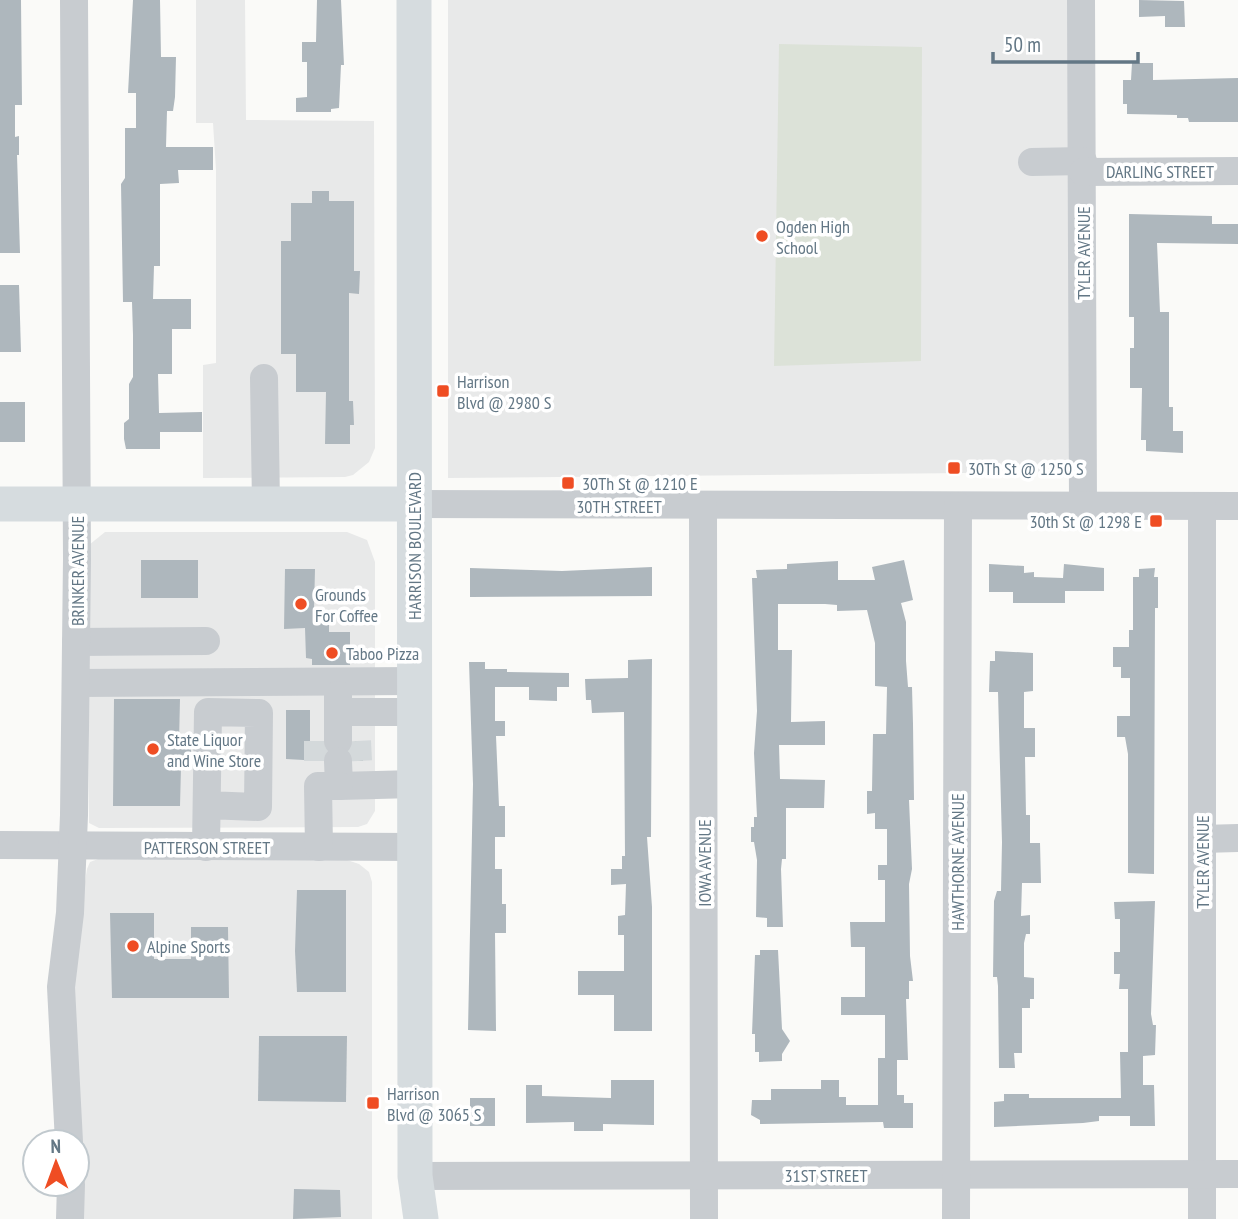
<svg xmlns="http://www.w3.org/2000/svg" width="1238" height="1219" font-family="'PT Sans Narrow',sans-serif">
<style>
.built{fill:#e8e9e9}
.green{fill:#dce2d8}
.building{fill:#aeb7bd}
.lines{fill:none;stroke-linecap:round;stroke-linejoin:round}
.minor-tunnel{stroke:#d4d9db;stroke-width:28;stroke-dasharray:28 14;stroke-linecap:butt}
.minor{stroke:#c8ccd0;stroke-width:28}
.major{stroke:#d6dcdf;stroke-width:35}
.poi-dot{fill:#ef4d23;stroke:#fff;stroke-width:2.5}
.labels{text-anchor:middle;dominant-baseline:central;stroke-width:7;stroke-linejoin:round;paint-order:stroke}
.street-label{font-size:18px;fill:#637785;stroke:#fff}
.poi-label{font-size:18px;fill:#637785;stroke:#fff;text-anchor:start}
</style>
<rect width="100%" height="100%" fill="#fafaf8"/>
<g class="built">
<polygon points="196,0 245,0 246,120 374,121 375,448 369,462 353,475 345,477 203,478 203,365 216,363 216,170 213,123 196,123"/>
<polygon points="448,0 1075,0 1078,472 448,478"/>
<polygon points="105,532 347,532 367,540 375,562 375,811 367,824 358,827 99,828 89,823 89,545"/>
<polygon points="98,859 347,860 359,864 369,872 372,882 372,1219 79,1219 81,1167 69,981 87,869 90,862"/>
</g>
<polygon class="green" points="779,44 922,47 921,361 774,366"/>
<g class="building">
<polygon points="0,0 21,0 22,105 15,105 15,137 19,136 19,155 17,155 20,253 0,253"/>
<polygon points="133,0 160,0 161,57 176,57 175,97 173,111 167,111 166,147 213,147 213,170 178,170 179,183 160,184 160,266 154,266 153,299 191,299 191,329 172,329 172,374 158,374 159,413 202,412 202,432 160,432 160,449 126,449 124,439 124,423 129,419 129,384 133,377 133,335 132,302 123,302 121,184 125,178 125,128 136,128 136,93 128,93"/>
<polygon points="317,0 341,0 344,65 341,65 339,108 331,109 331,112 296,112 296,98 307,97 307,62 302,62 302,42 316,42"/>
<polygon points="1139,0 1184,1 1185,27 1165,27 1165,16 1139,17"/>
<polygon points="1132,63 1153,63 1153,80 1238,78 1238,122 1189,122 1188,118 1177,118 1177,115 1127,114 1127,104 1123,104 1123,80 1131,80"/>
<polygon points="312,191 329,191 329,201 354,201 354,271 360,271 359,294 349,293 349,401 353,401 354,425 350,425 350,444 325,444 326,392 296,392 296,354 281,354 281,241 291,241 291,203 312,203"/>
<polygon points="1129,214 1212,216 1212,224 1238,224 1238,244 1157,243 1160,312 1169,312 1169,407 1173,407 1173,431 1183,431 1183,453 1146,451 1146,440 1141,440 1142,388 1130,388 1130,348 1134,348 1134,317 1129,317"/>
<polygon points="0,285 19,285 21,352 0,352"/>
<rect x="0" y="402" width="25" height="40"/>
<rect x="141" y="560" width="57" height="38"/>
<polygon points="904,560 913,600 901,603 906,622 906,661 908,687 912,687 913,724 914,800 909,800 912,869 909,884 910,956 913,981 909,981 909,999 906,999 908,1060 897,1060 897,1095 904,1095 904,1103 913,1103 913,1128 884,1128 883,1122 760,1124 760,1120 751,1115 752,1100 771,1100 771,1089 821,1089 821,1080 839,1080 839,1097 846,1097 846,1105 878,1105 878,1058 885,1058 885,1015 841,1015 841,997 865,997 865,947 851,947 850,922 885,922 885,880 878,880 878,865 887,865 887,829 875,829 875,813 867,814 867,791 872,791 873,734 886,734 887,687 875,686 875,643 867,610 837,611 837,605 825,604 778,604 778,650 792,650 791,722 825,721 825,745 779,745 780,779 825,780 824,808 786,808 786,859 782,859 781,869 783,927 767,927 767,918 756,917 757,860 754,842 751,842 751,827 754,827 754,817 757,817 754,753 757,711 752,578 757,578 756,570 787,569 787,564 838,561 838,580 875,580 872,567"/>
<polygon points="989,564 1024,566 1024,573 1034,572 1034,577 1063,578 1064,564 1104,568 1104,591 1065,591 1065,603 1013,603 1013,592 989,592"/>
<polygon points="652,567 652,596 470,597 470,568 562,571"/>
<polygon points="1155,568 1154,577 1158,577 1158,608 1155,608 1154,874 1128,873 1128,754 1125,737 1117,737 1117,716 1130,716 1130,678 1121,678 1121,667 1113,667 1113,647 1129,647 1129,630 1133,630 1133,577 1139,577 1139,569"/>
<polygon points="285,569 315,569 314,610 329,610 329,632 350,632 350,665 312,665 312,659 306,658 305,628 284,629"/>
<polygon points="995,651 1033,653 1033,691 1024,692 1024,728 1035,728 1035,757 1025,757 1026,815 1030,815 1030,843 1040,843 1041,883 1022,883 1021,916 1030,915 1030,934 1026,934 1024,943 1024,977 1034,978 1034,999 1030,999 1030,1008 1022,1008 1022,1053 1014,1053 1015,1068 999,1068 998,986 997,977 993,977 994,901 997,891 1001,891 1002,842 998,692 989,692 990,661 995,661"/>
<polygon points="652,659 651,837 647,837 652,907 652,1031 614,1031 614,995 578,995 578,971 624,971 624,935 618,935 618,916 625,915 626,884 611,885 611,869 622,869 622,856 625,856 624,712 592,713 591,700 586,700 585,679 628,678 628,660"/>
<polygon points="469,662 485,662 485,669 507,669 507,672 569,673 569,687 557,687 557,701 529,700 529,687 495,687 495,721 505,721 505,736 496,736 499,806 505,806 505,837 495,837 495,869 502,869 502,904 506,904 506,933 495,933 496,1031 468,1030 473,784"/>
<polygon points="114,699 180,699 179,742 191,742 191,767 181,767 180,806 113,806"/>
<polygon points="286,710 310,710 310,741 321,741 325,751 321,761 286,759"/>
<polygon points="355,741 363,741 363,761 355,761 351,751"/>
<polygon points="297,890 346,890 346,992 297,992 295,951"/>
<polygon points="1155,901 1151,1014 1153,1025 1156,1025 1155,1055 1143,1056 1143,1085 1154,1085 1155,1126 1130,1126 1130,1116 1099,1116 1099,1121 1083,1123 994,1127 994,1102 1004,1101 1004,1094 1029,1094 1029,1098 1121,1098 1120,1052 1128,1052 1128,989 1119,989 1120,974 1114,974 1114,952 1120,952 1120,919 1115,919 1114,902"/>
<polygon points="110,913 154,913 154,959 191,959 191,927 228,927 229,998 112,998"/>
<polygon points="760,950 778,950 782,1029 790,1041 782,1054 782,1061 759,1062 759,1052 755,1052 755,1034 752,1034 755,955 760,955"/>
<polygon points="259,1036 347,1036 346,1102 258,1101"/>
<polygon points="611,1080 654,1080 654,1125 603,1124 603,1131 574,1131 574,1122 526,1123 526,1085 542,1085 542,1096 611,1098"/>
<rect x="470" y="1098" width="25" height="28"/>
<polygon points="294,1189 340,1190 341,1217 293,1219"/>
</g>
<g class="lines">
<g class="minor-tunnel">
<polyline points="357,741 358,761"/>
<polyline points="318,761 318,741"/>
</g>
<g class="minor">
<polyline points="1081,0 1083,506"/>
<polyline points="1032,162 1083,161"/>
<polyline points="1083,172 1238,171"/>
<polyline points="264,378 266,504"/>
<polyline points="414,504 1238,506"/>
<polyline points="703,506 704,1219"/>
<polyline points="1202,506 1202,1219"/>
<polyline points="76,642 206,641"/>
<polyline points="76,683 414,681"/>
<polyline points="338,712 414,712"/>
<polyline points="338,741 338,695"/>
<polyline points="338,761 339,786 414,784"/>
<polyline points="1202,839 1238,838"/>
<polyline points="0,845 414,847"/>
<polyline points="206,847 208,712 259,713 258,807 207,805"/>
<polyline points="319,847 318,786 339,786"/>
<polyline points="69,1142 61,987 70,913 74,815 77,559 74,0"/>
<polyline points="415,1176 1238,1174"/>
<polyline points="70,1219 71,1184"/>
<polyline points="956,1219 958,506"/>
</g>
<g class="major">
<polyline points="414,0 415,1176 421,1219"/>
<polyline points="0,504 414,504"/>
</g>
</g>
<g class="poi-dot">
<circle cx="762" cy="236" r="7"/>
<rect x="436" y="384" width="14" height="14" rx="3.5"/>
<rect x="947" y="461" width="14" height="14" rx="3.5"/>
<rect x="561" y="476" width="14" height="14" rx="3.5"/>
<rect x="1149" y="514" width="14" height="14" rx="3.5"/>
<circle cx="301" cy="604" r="7"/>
<circle cx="332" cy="653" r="7"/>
<circle cx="153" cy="749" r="7"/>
<circle cx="133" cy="946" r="7"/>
<rect x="366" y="1096" width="14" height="14" rx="3.5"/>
</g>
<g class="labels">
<g class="street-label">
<text x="1160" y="171">DARLING STREET</text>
<text transform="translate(1083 253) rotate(-90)">TYLER AVENUE</text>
<text x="619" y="506">30TH STREET</text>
<text transform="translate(414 546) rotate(-90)">HARRISON BOULEVARD</text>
<text transform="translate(77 571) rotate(-90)">BRINKER AVENUE</text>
<text x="207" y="847">PATTERSON STREET</text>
<text transform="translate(957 862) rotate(-90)">HAWTHORNE AVENUE</text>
<text transform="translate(1202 862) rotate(-90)">TYLER AVENUE</text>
<text transform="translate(704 863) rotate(-90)">IOWA AVENUE</text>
<text x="826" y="1175">31ST STREET</text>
</g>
<g class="poi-label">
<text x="776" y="226">Ogden High<tspan x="776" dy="21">School</tspan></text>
<text x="457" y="381">Harrison<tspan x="457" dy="21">Blvd @ 2980 S</tspan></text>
<text x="968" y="468">30Th St @ 1250 S</text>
<text x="582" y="483">30Th St @ 1210 E</text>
<text x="1142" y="521" text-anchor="end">30th St @ 1298 E</text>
<text x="315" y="594">Grounds<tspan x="315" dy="21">For Coffee</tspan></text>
<text x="346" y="653">Taboo Pizza</text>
<text x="167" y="739">State Liquor<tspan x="167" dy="21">and Wine Store</tspan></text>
<text x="147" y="946">Alpine Sports</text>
<text x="387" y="1093">Harrison<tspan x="387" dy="21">Blvd @ 3065 S</tspan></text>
</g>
</g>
<g transform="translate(56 1163) rotate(359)"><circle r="33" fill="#ffffff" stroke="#c1c9ce" stroke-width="2"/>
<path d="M0-5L12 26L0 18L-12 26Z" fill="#ef4d23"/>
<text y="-10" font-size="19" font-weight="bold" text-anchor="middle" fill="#637785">N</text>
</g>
<path d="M993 52v10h145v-10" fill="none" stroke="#637785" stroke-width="3.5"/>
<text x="1004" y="52" font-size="21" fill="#637785" stroke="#ffffff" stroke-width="5" paint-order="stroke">50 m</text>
</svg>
